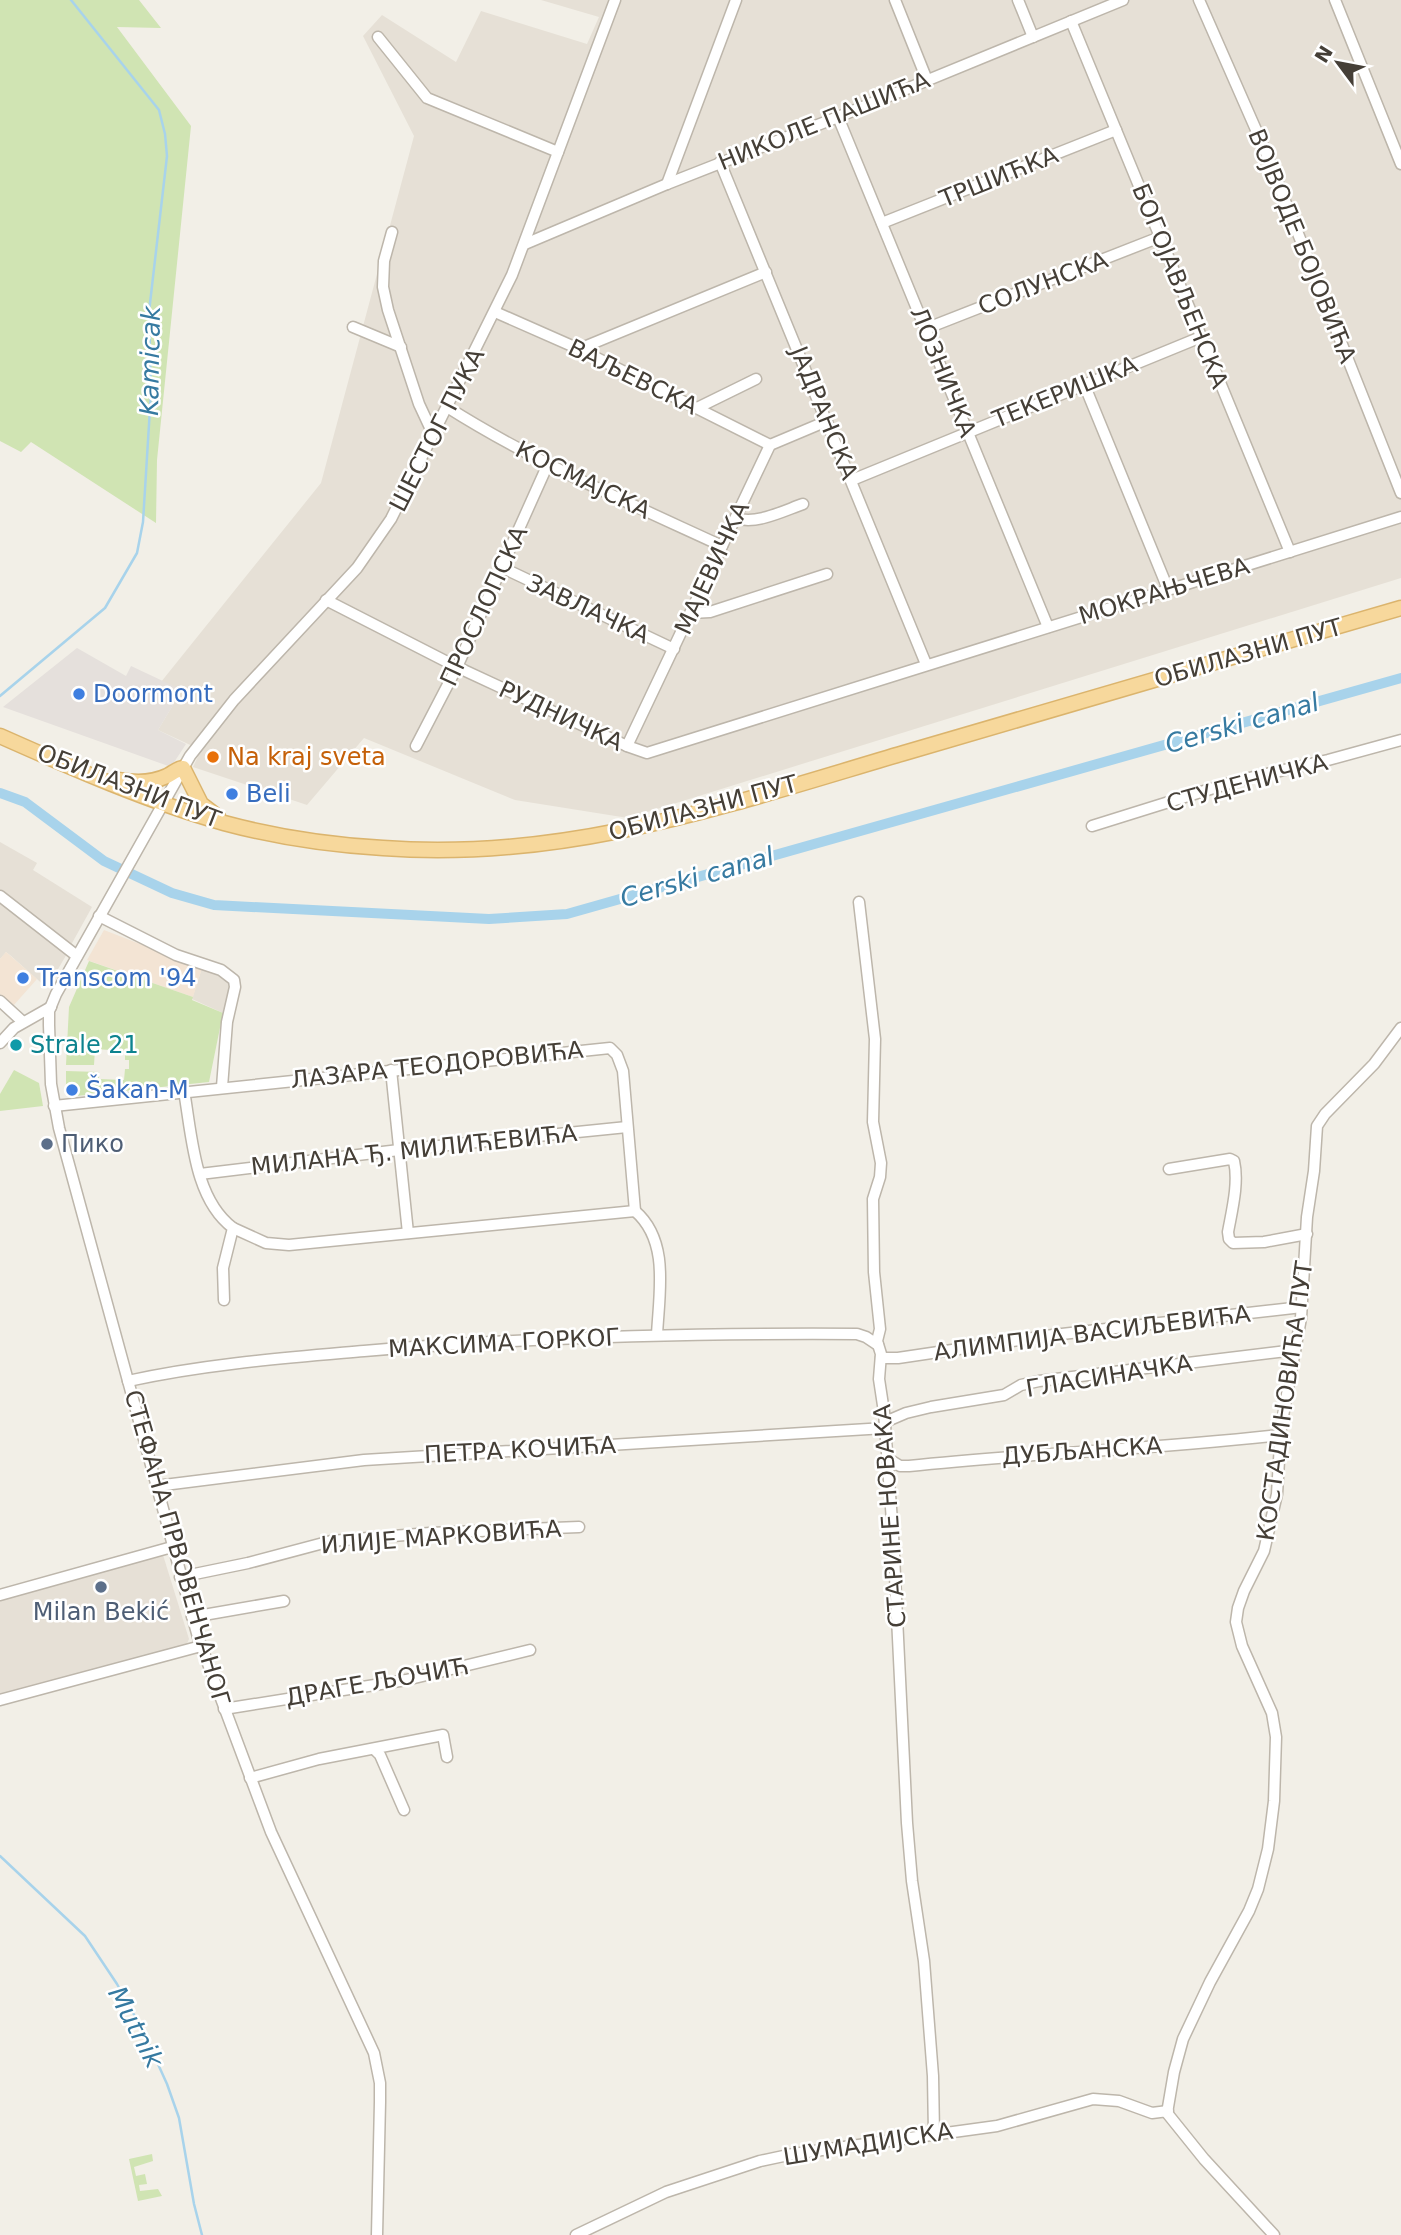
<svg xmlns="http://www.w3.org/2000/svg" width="1401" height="2235" font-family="'DejaVu Sans',sans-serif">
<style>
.residential{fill:#e6e0d6}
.commercial{fill:#f3e4d4}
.industrial{fill:#e5e0dc}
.green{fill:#d0e4b3}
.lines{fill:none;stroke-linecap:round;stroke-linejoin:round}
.stream{stroke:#a8d3eb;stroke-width:2.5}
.canal{stroke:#a8d3eb;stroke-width:10}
.minor-casing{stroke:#bdb6ab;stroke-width:13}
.major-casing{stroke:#dbb46d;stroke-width:17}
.minor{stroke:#fff;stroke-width:10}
.major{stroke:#f7d89c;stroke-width:14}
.shop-dot{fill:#3f7fe0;stroke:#fff;stroke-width:2.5}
.food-dot{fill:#e8710a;stroke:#fff;stroke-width:2.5}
.culture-dot{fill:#0f9aa8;stroke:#fff;stroke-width:2.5}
.service-dot{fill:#5c6f8a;stroke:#fff;stroke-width:2.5}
.labels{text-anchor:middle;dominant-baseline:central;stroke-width:5;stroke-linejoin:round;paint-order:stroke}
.street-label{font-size:24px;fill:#453f37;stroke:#fff}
.shop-label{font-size:24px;fill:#366cbe;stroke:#fff;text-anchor:start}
.food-label{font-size:24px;fill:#c56008;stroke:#fff;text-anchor:start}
.culture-label{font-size:24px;fill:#0d838f;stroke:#fff;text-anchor:start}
.service-label{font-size:24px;fill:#4e5e75;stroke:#fff;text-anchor:start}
.water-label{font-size:26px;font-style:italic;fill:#367aa1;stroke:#fff}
</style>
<rect width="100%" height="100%" fill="#f2efe7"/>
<g class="residential">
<polygon points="541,0 1401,0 1401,578 628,818 515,800 364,738 307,805 193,767 201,750 158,730 182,690 161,682 321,483 414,136 363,36 382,15 456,62 481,11 587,44 599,17"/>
<polygon points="0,842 37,863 33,870 92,907 71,945 0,891"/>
<polygon points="0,899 68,952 47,988 10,955 6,952 0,959"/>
<polygon points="202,968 226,977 230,982 223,1013 192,999"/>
<polygon points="163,1555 189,1639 186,1646 0,1695 0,1600"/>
</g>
<g class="commercial">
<polygon points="104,930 202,968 193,997 87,960"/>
<polygon points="6,952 37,979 13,1006 0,994 0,959"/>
</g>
<polygon class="industrial" points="77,648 126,676 131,666 182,690 158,730 186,744 171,767 3,707"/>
<g class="green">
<polygon points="0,0 139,0 161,28 117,27 191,126 157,460 156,523 31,442 21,452 0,441"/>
<polygon points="89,961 193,997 192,1000 223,1013 209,1082 67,1097 79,1093 78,1085 66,1086 66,1071 99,1072 99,1079 124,1080 125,1069 129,1069 129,1060 125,1060 125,1051 95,1049 94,1065 66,1065 69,1007"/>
<polygon points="14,1070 39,1083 43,1106 0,1111 0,1094"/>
<polygon points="152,2154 153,2161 134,2167 136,2176 145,2174 147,2184 139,2185 140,2191 158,2189 162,2196 138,2201 129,2159"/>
</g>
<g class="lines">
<g class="stream">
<polyline points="0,696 105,608 137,553 143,522 151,392 149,312 167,156 165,134 159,110 71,0"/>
<polyline points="0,1856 85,1936 117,1984 143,2031 167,2084 179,2118 194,2204 202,2235"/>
</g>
<polyline class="canal" points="0,793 25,802 104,861 172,893 214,905 489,919 567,914 1401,678"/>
<g class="minor-casing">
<g id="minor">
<polyline points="895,0 927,80"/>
<polyline points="1018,0 1033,37"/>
<polyline points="1199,0 1264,148 1401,493"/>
<polyline points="1335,0 1401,164"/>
<polyline points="1071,21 1290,552"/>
<polyline points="378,37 427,98 558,152"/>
<polyline points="838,117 1048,627"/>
<polyline points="720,162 926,664"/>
<polyline points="667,184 736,0"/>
<polyline points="882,223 1116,130"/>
<polyline points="392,232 384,261 383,287 388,310 419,404 433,434"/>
<polyline points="525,244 667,184 838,117 1123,0"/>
<polyline points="495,312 579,349 770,445"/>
<polyline points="353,327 401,347"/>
<polyline points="925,329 1160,237"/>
<polyline points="579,349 766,272"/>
<polyline points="1084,384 1168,589"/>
<path d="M447,407C534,462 629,503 722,546"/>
<polyline points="697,408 756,379"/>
<polyline points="852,480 1201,337"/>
<path d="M736,518C756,525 783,511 803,504"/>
<polyline points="503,568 674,649"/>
<polyline points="326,600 457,667 627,746 647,753 1401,517"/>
<polyline points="691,613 710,612 827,574"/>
<polyline points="416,746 457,667 548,464"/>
<polyline points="627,746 770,445 827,421"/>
<polyline points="1092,826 1236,781 1328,760 1401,740"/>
<polyline points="0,896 77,956"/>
<polyline points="859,902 875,1039 873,1122 881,1163 880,1177 873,1199 874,1272 880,1329 877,1341 881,1354 879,1379 884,1412 893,1535 907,1823 912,1881 924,1961 933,2076 934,2134"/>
<polyline points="99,916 176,955 221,970 234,980 235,987 227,1022 222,1087"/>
<polyline points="0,1001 23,1022"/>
<polyline points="0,1043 14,1028 51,1007"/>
<polyline points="391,1070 408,1233"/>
<path d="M184,1091C192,1136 194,1199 233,1228L223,1268L224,1300"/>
<polyline points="54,1106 610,1048 617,1055 623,1071 635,1211"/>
<path d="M1169,1169L1230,1159L1234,1161C1239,1183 1232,1210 1228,1232L1229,1239L1233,1243L1264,1242L1307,1234"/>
<polyline points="200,1174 399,1150 627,1127"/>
<path d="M635,1211C670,1241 659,1293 657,1335"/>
<polyline points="233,1228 266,1243 289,1245 635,1211"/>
<polyline points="881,1358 898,1358 1053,1335 1302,1307"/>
<path d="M128,1381C205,1364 285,1358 364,1351C528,1337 692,1333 857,1334L866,1337L878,1345"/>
<polyline points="885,1422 906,1413 931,1407 1004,1395 1021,1385 1039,1381 1295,1350"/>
<path d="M887,1458L900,1466H909C1033,1453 1157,1449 1280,1435"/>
<polyline points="156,1486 364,1460 885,1428"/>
<polyline points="180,1577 248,1563 331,1541 430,1533 579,1527"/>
<polyline points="0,1595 172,1547"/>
<polyline points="192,1617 284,1601"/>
<polyline points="0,1700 201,1646"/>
<polyline points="224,1709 406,1680 530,1650"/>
<polyline points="374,1749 380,1755 404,1810"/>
<polyline points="250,1778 319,1759 443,1735 447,1757"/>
<polyline points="377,2235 380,2102 380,2083 374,2053 271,1832 198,1637 59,1128 51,1084 49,1025 49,1011 56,994 190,756 234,700 357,568 391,519 512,275 615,0"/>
<polyline points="576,2235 666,2192 760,2161 793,2154 997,2126 1093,2099 1119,2101 1152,2113 1168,2111"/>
<polyline points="1274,2235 1204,2159 1167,2113 1174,2072 1183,2039 1210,1982 1249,1911 1258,1889 1268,1849 1274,1801 1276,1737 1272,1713 1242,1646 1236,1622 1238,1608 1244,1591 1264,1551 1277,1494 1281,1427 1301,1318 1307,1217 1314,1171 1317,1126 1325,1114 1374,1064 1401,1028"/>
</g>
</g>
<g class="major-casing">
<g id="major">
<path d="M0,736C72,768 149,802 224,823C276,837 330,845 383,848C566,862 731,804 904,753C1069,705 1235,656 1401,608"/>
<path d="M119,780C135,783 152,783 167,776C174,773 176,769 183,768L201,804L218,817"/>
</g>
</g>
<use href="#minor" class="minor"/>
<use href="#major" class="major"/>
</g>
<g class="shop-dot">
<circle cx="79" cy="694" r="7"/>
<circle cx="232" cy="794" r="7"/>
<circle cx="23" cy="978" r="7"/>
<circle cx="72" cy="1090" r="7"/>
</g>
<circle class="food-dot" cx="213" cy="757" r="7"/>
<circle class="culture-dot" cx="16" cy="1045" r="7"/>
<g class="service-dot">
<circle cx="47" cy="1144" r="7"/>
<circle cx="101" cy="1587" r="7"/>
</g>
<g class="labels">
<g class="street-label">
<text transform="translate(824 121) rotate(-22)">НИКОЛЕ ПАШИЋА</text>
<text transform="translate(999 177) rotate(-22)">ТРШИЋКА</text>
<text transform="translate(1302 246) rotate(68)">ВОЈВОДЕ БОЈОВИЋА</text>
<text transform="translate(1043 283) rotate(-21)">СОЛУНСКА</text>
<text transform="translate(1180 286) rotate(68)">БОГОЈАВЉЕНСКА</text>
<text transform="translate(943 372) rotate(68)">ЛОЗНИЧКА</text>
<text transform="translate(633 377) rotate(26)">ВАЉЕВСКА</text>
<text transform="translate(1065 392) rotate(-22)">ТЕКЕРИШКА</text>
<text transform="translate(824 413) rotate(68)">ЈАДРАНСКА</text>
<text transform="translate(437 430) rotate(-63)">ШЕСТОГ ПУКА</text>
<text transform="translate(583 480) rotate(26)">КОСМАЈСКА</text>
<text transform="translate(712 568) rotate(-65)">МАЈЕВИЧКА</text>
<text transform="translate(1164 591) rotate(-17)">МОКРАЊЧЕВА</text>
<text transform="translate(484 606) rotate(-65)">ПРОСЛОПСКА</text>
<text transform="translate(588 609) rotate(25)">ЗАВЛАЧКА</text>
<text transform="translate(1248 653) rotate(-16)">ОБИЛАЗНИ ПУТ</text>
<text transform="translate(561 716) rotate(25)">РУДНИЧКА</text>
<text transform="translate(1247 783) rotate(-15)">СТУДЕНИЧКА</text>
<text transform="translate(129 786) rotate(21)">ОБИЛАЗНИ ПУТ</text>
<text transform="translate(703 808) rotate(-15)">ОБИЛАЗНИ ПУТ</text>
<text transform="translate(437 1065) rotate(-6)">ЛАЗАРА ТЕОДОРОВИЋА</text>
<text transform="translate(414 1150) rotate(-6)">МИЛАНА Ђ. МИЛИЋЕВИЋА</text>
<text transform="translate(1092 1333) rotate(-7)">АЛИМПИЈА ВАСИЉЕВИЋА</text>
<text transform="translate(504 1343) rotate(-3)">МАКСИМА ГОРКОГ</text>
<text transform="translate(1109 1376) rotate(-9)">ГЛАСИНАЧКА</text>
<text transform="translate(1285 1401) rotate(-82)">КОСТАДИНОВИЋА ПУТ</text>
<text transform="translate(520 1450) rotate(-3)">ПЕТРА КОЧИЋА</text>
<text transform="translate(1082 1451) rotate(-4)">ДУБЉАНСКА</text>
<text transform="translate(890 1516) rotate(-94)">СТАРИНЕ НОВАКА</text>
<text transform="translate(441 1537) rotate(-4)">ИЛИЈЕ МАРКОВИЋА</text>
<text transform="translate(177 1548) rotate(74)">СТЕФАНА ПРВОВЕНЧАНОГ</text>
<text transform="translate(377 1682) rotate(-10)">ДРАГЕ ЉОЧИЋ</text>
<text transform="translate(868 2144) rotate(-9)">ШУМАДИЈСКА</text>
</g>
<g class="shop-label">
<text x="93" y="694">Doormont</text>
<text x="246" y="794">Beli</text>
<text x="37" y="978">Transcom '94</text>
<text x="86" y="1090">Šakan-M</text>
</g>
<g class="food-label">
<text x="227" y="757">Na kraj sveta</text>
</g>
<g class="culture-label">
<text x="30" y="1045">Strale 21</text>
</g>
<g class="service-label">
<text x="61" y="1144">Пико</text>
<text x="101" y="1612" text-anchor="middle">Milan Bekić</text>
</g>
<g class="water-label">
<text transform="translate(150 361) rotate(-89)">Kamicak</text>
<text transform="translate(1242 723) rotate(-16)">Cerski canal</text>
<text transform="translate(697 877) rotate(-16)">Cerski canal</text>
<text transform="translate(136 2027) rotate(62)">Mutnik</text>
</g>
</g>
<g transform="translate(1338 63) rotate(302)" stroke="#ffffff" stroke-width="5" paint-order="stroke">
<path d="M0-5L12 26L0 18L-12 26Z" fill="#453f37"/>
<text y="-10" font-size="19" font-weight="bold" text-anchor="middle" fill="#453f37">N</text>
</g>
</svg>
